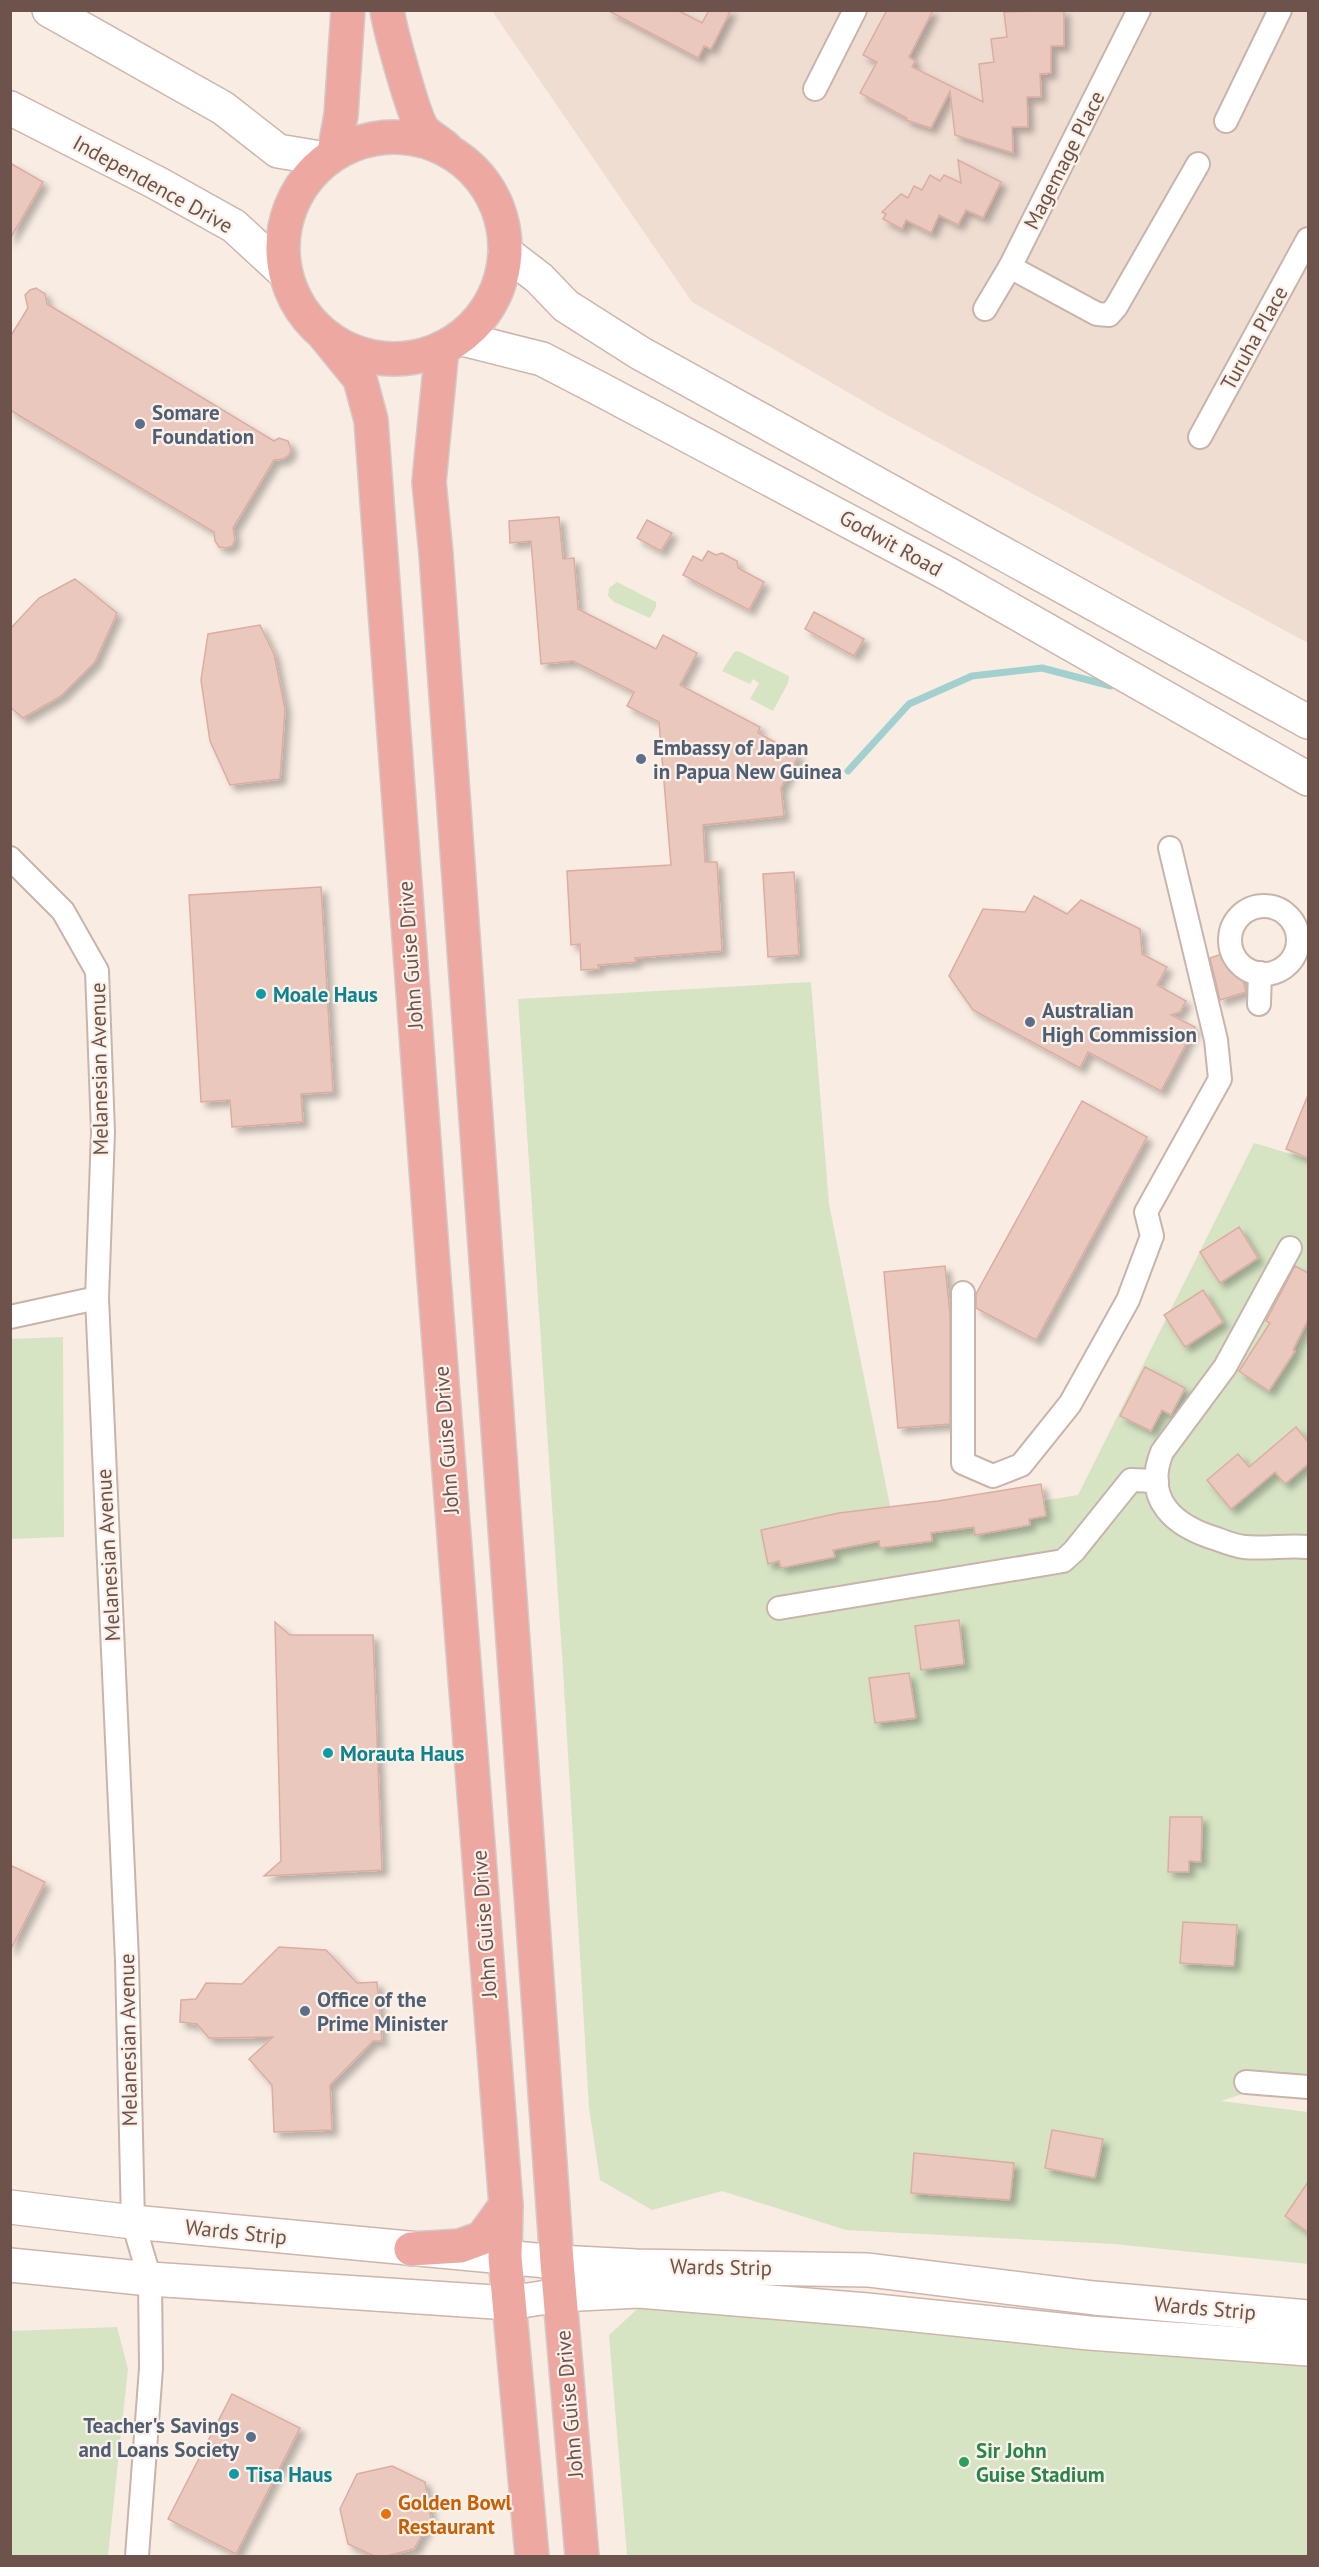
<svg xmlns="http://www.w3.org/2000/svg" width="1319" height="2567" font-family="'PT Sans',sans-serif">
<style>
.residential{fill:#efddd2}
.green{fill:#d6e4c4}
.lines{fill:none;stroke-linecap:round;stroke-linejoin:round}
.stream{stroke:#a2d0cf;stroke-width:7}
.building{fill:#ebc8be;stroke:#dbada1;stroke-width:1.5;filter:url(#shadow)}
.street-casing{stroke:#c8b4ab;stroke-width:26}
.secondary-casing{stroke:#cdb5ac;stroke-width:36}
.highway-casing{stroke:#d3cbc9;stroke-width:36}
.street{stroke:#fff;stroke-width:22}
.secondary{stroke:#fff;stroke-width:33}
.highway{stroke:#eca8a1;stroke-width:33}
.service-dot{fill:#5c6f8a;stroke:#fcf1e8;stroke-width:2}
.culture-dot{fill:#0f9aa8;stroke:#fcf1e8;stroke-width:2}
.leisure-dot{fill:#2e9e5b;stroke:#fcf1e8;stroke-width:2}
.food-dot{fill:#e8710a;stroke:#fcf1e8;stroke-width:2}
.labels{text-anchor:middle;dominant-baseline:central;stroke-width:4.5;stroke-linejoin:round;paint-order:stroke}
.street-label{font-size:21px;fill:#6d534c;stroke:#fcf1e8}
.service-label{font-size:21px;font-weight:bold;fill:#4e5e75;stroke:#fcf1e8;text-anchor:start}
.culture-label{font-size:21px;font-weight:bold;fill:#0d838f;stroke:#fcf1e8;text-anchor:start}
.leisure-label{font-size:21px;font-weight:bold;fill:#27864d;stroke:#fcf1e8;text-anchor:start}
.food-label{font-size:21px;font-weight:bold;fill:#c56008;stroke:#fcf1e8;text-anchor:start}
</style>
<defs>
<filter id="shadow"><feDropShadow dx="5.5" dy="5.5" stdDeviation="3" flood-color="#0004"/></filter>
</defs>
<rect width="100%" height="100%" fill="#f9ede3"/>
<polygon class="residential" points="492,11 1308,11 1308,643 887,415 692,302"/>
<g class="green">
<polygon points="617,582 656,602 656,607 650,618 614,602 608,596 609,588"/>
<polygon points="738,651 789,676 788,683 773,711 750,699 759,683 753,679 750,684 722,671 734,652"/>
<polygon points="811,982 829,1204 894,1525 1078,1495 1254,1143 1308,1159 1308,2073 1221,2101 1308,2112 1308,2264 1114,2244 846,2230 722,2191 652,2210 600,2180 589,2108 563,1670 518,999"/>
<polygon points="63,1337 64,1537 11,1539 11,1339"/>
<polygon points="645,2302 1308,2367 1308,2556 627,2556 609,2335"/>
<polygon points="117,2327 128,2369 108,2556 11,2556 11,2331"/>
</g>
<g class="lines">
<polyline class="stream" points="848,771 909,704 972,676 1042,668 1111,686"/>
</g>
<g class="building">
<polygon points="607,10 677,10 702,23 709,10 731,10 711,49 704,46 698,58"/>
<polygon points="887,10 933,10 909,57 915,61 912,67 983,102 979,64 994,62 991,39 1007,37 1004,12 1064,10 1064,46 1051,46 1051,73 1040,74 1041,97 1027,97 1028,127 1012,127 1013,153 955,135 950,91 931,128 906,120 907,118 860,93 877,62 863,55"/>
<polygon points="958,160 1001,182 983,218 966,210 958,225 939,215 931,233 906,220 902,229 883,219 886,214 882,212 901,194 908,198 914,186 922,190 930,175 940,181 944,175 961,183"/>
<polygon points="10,163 43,182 10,239"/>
<polygon points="36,288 45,294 47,304 274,441 279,438 288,441 291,449 289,455 283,459 274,460 233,528 235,540 232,546 226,548 219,547 215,541 214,532 10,410 10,337 28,308 25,295 30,290"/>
<polygon points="559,517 563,559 574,558 578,609 656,649 663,635 697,653 680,685 760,727 758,733 799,755 781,788 784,816 703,825 705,862 717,862 722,951 635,958 636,962 598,965 599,969 581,970 580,944 571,945 567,871 671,865 659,722 627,706 634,692 573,661 541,664 531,541 510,543 509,521"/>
<polygon points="647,520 672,533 661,551 637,538"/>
<polygon points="708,551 716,555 722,553 737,561 738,568 764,582 749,610 683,575 693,556 702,561"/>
<polygon points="75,579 117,613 95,662 61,696 23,718 10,707 10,629 39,598"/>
<polygon points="814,612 864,639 854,656 805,629"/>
<polygon points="260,625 274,654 285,709 280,779 230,785 210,741 201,680 208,634"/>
<polygon points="794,872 799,955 768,957 763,874"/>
<polygon points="321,887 333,1092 301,1094 303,1122 232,1127 230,1100 201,1102 189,895"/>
<polygon points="1034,896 1067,914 1081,900 1140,929 1142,954 1167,967 1157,985 1186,1001 1180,1012 1171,1015 1195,1027 1161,1091 1088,1052 1080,1068 973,1010 949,976 983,909 1025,912"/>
<polygon points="1231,951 1236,970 1240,969 1246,992 1220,1000 1210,958"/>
<polygon points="1308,1095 1308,1158 1286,1149"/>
<polygon points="1082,1101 1147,1137 1036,1340 976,1308 976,1294"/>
<polygon points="1239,1227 1258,1258 1220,1283 1200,1252"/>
<polygon points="945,1266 950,1314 950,1424 898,1428 884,1272"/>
<polygon points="1295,1266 1308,1273 1308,1320 1293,1350 1295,1351 1269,1391 1239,1371 1270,1323 1266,1321"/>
<polygon points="1203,1290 1223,1322 1185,1347 1164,1315"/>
<polygon points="1145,1367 1185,1388 1171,1415 1162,1410 1151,1431 1120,1416"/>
<polygon points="1296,1427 1308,1442 1308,1464 1285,1484 1275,1472 1231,1509 1207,1480 1238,1454 1249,1467"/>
<polygon points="1041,1484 1046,1516 1029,1519 1030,1525 975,1535 974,1527 931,1533 932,1541 880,1548 879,1541 833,1550 835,1557 781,1568 779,1561 768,1564 761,1530 839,1513 938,1501"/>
<polygon points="959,1620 964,1664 921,1670 915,1626"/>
<polygon points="275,1622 290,1635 373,1635 382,1870 264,1876 281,1861"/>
<polygon points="909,1673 916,1718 875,1723 869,1678"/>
<polygon points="1170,1817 1202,1817 1201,1862 1189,1861 1189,1872 1168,1872"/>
<polygon points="10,1865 45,1882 10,1951"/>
<polygon points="1183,1922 1237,1925 1234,1966 1180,1963"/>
<polygon points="279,1947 326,1950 357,1983 377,1982 382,2041 373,2041 330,2085 332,2130 274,2132 272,2085 249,2059 273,2037 209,2038 197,2024 180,2022 181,2000 196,1999 206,1983 242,1984"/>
<polygon points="1052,2130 1103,2139 1095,2178 1045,2168"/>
<polygon points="914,2153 1014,2163 1010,2200 911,2193"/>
<polygon points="1308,2182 1308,2232 1285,2216"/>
<polygon points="232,2394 300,2428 236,2554 168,2519"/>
<polygon points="392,2466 425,2482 431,2519 414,2549 387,2556 374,2556 348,2544 340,2509 357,2474"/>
</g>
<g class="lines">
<g class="street-casing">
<g id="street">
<polyline points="815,89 855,10"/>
<polyline points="1226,121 1280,10"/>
<polyline points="1010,267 1097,314 1109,315 1116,307 1198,164"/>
<polyline points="985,309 1010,267 1139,10"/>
<polyline points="1200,437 1308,239"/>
<polyline points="10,858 63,911 97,971 103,1132 97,1298 127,1960 133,2222 150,2279 151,2368 137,2556"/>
<circle cx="1264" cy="940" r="34"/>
<polyline points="1259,1004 1260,973"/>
<path d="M1290,1248L1225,1367L1162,1452C1143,1500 1174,1526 1217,1539C1225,1542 1235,1546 1244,1547C1265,1549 1287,1545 1308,1547"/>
<polyline points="963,1293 963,1463 993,1476 1021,1465 1070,1404 1128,1300 1152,1236 1146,1212 1220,1079 1216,1040 1170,848"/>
<polyline points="10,1317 97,1298"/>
<polyline points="779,1608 1063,1561 1074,1551 1131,1480 1157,1481"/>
<polyline points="1246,2082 1308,2087"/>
</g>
</g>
<g class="secondary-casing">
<g id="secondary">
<polyline points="49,10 223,108 278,151 326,159"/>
<polyline points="10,108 157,183 234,226 285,273"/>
<polyline points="505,252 539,278 566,306 640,353 1308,722"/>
<polyline points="459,338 542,359 598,388 948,574 1308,779"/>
<polyline points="10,2207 133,2222 557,2262 636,2266 868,2270 1094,2298 1308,2317"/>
<polyline points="10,2265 150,2279 509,2303 560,2295 639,2291 867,2310 1089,2333 1308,2349"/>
</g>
</g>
<g class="highway-casing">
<g id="highway">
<path d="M387,10C390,29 414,119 424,131C430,137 439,142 446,148"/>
<circle cx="394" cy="248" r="111"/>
<polyline points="334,153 341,115 348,10"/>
<polyline points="325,336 360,379 371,420 434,1278 506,2205 505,2257 532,2556"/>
<polyline points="442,348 429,482 436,554 557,2262 582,2556"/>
<polyline points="411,2249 460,2246 482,2238 506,2205"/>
</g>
</g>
<use href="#street" class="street"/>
<use href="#secondary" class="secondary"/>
<use href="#highway" class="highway"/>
</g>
<g class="service-dot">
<circle cx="140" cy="424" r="6"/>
<circle cx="641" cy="759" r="6"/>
<circle cx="1030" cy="1022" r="6"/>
<circle cx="305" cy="2011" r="6"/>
<circle cx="251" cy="2437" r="6"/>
</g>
<g class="culture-dot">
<circle cx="261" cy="994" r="6"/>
<circle cx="328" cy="1753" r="6"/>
<circle cx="234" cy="2474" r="6"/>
</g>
<circle class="leisure-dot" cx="964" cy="2462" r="6"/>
<circle class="food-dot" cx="386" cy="2514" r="6"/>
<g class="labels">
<g class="street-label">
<text transform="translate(1064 160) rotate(-63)">Magemage Place</text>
<text transform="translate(153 184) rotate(29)">Independence Drive</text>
<text transform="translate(1254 338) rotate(-61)">Turuha Place</text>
<text transform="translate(891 543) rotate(29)">Godwit Road</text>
<text transform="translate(410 955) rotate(-94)">John Guise Drive</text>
<text transform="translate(99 1069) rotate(-91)">Melanesian Avenue</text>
<text transform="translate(446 1440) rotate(-94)">John Guise Drive</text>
<text transform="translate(108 1555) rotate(-93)">Melanesian Avenue</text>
<text transform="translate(484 1924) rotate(-94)">John Guise Drive</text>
<text transform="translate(128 2040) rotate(-91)">Melanesian Avenue</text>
<text transform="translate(236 2232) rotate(6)">Wards Strip</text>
<text transform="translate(721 2267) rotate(1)">Wards Strip</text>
<text transform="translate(1205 2308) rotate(5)">Wards Strip</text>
<text transform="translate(569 2404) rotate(-95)">John Guise Drive</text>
</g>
<g class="service-label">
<text x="152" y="412">Somare<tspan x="152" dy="24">Foundation</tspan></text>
<text x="653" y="747">Embassy of Japan<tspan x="653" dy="24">in Papua New Guinea</tspan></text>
<text x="1042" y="1010">Australian<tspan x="1042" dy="24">High Commission</tspan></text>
<text x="317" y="1999">Office of the<tspan x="317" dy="24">Prime Minister</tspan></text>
<text x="239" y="2425" text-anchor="end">Teacher's Savings<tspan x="239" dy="24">and Loans Society</tspan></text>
</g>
<g class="culture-label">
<text x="273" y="994">Moale Haus</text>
<text x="340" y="1753">Morauta Haus</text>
<text x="246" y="2474">Tisa Haus</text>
</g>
<g class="leisure-label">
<text x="976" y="2450">Sir John<tspan x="976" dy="24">Guise Stadium</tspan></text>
</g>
<g class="food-label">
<text x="398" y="2502">Golden Bowl<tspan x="398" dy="24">Restaurant</tspan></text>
</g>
</g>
<rect width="1319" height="2567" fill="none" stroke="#6d534c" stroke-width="24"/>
</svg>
